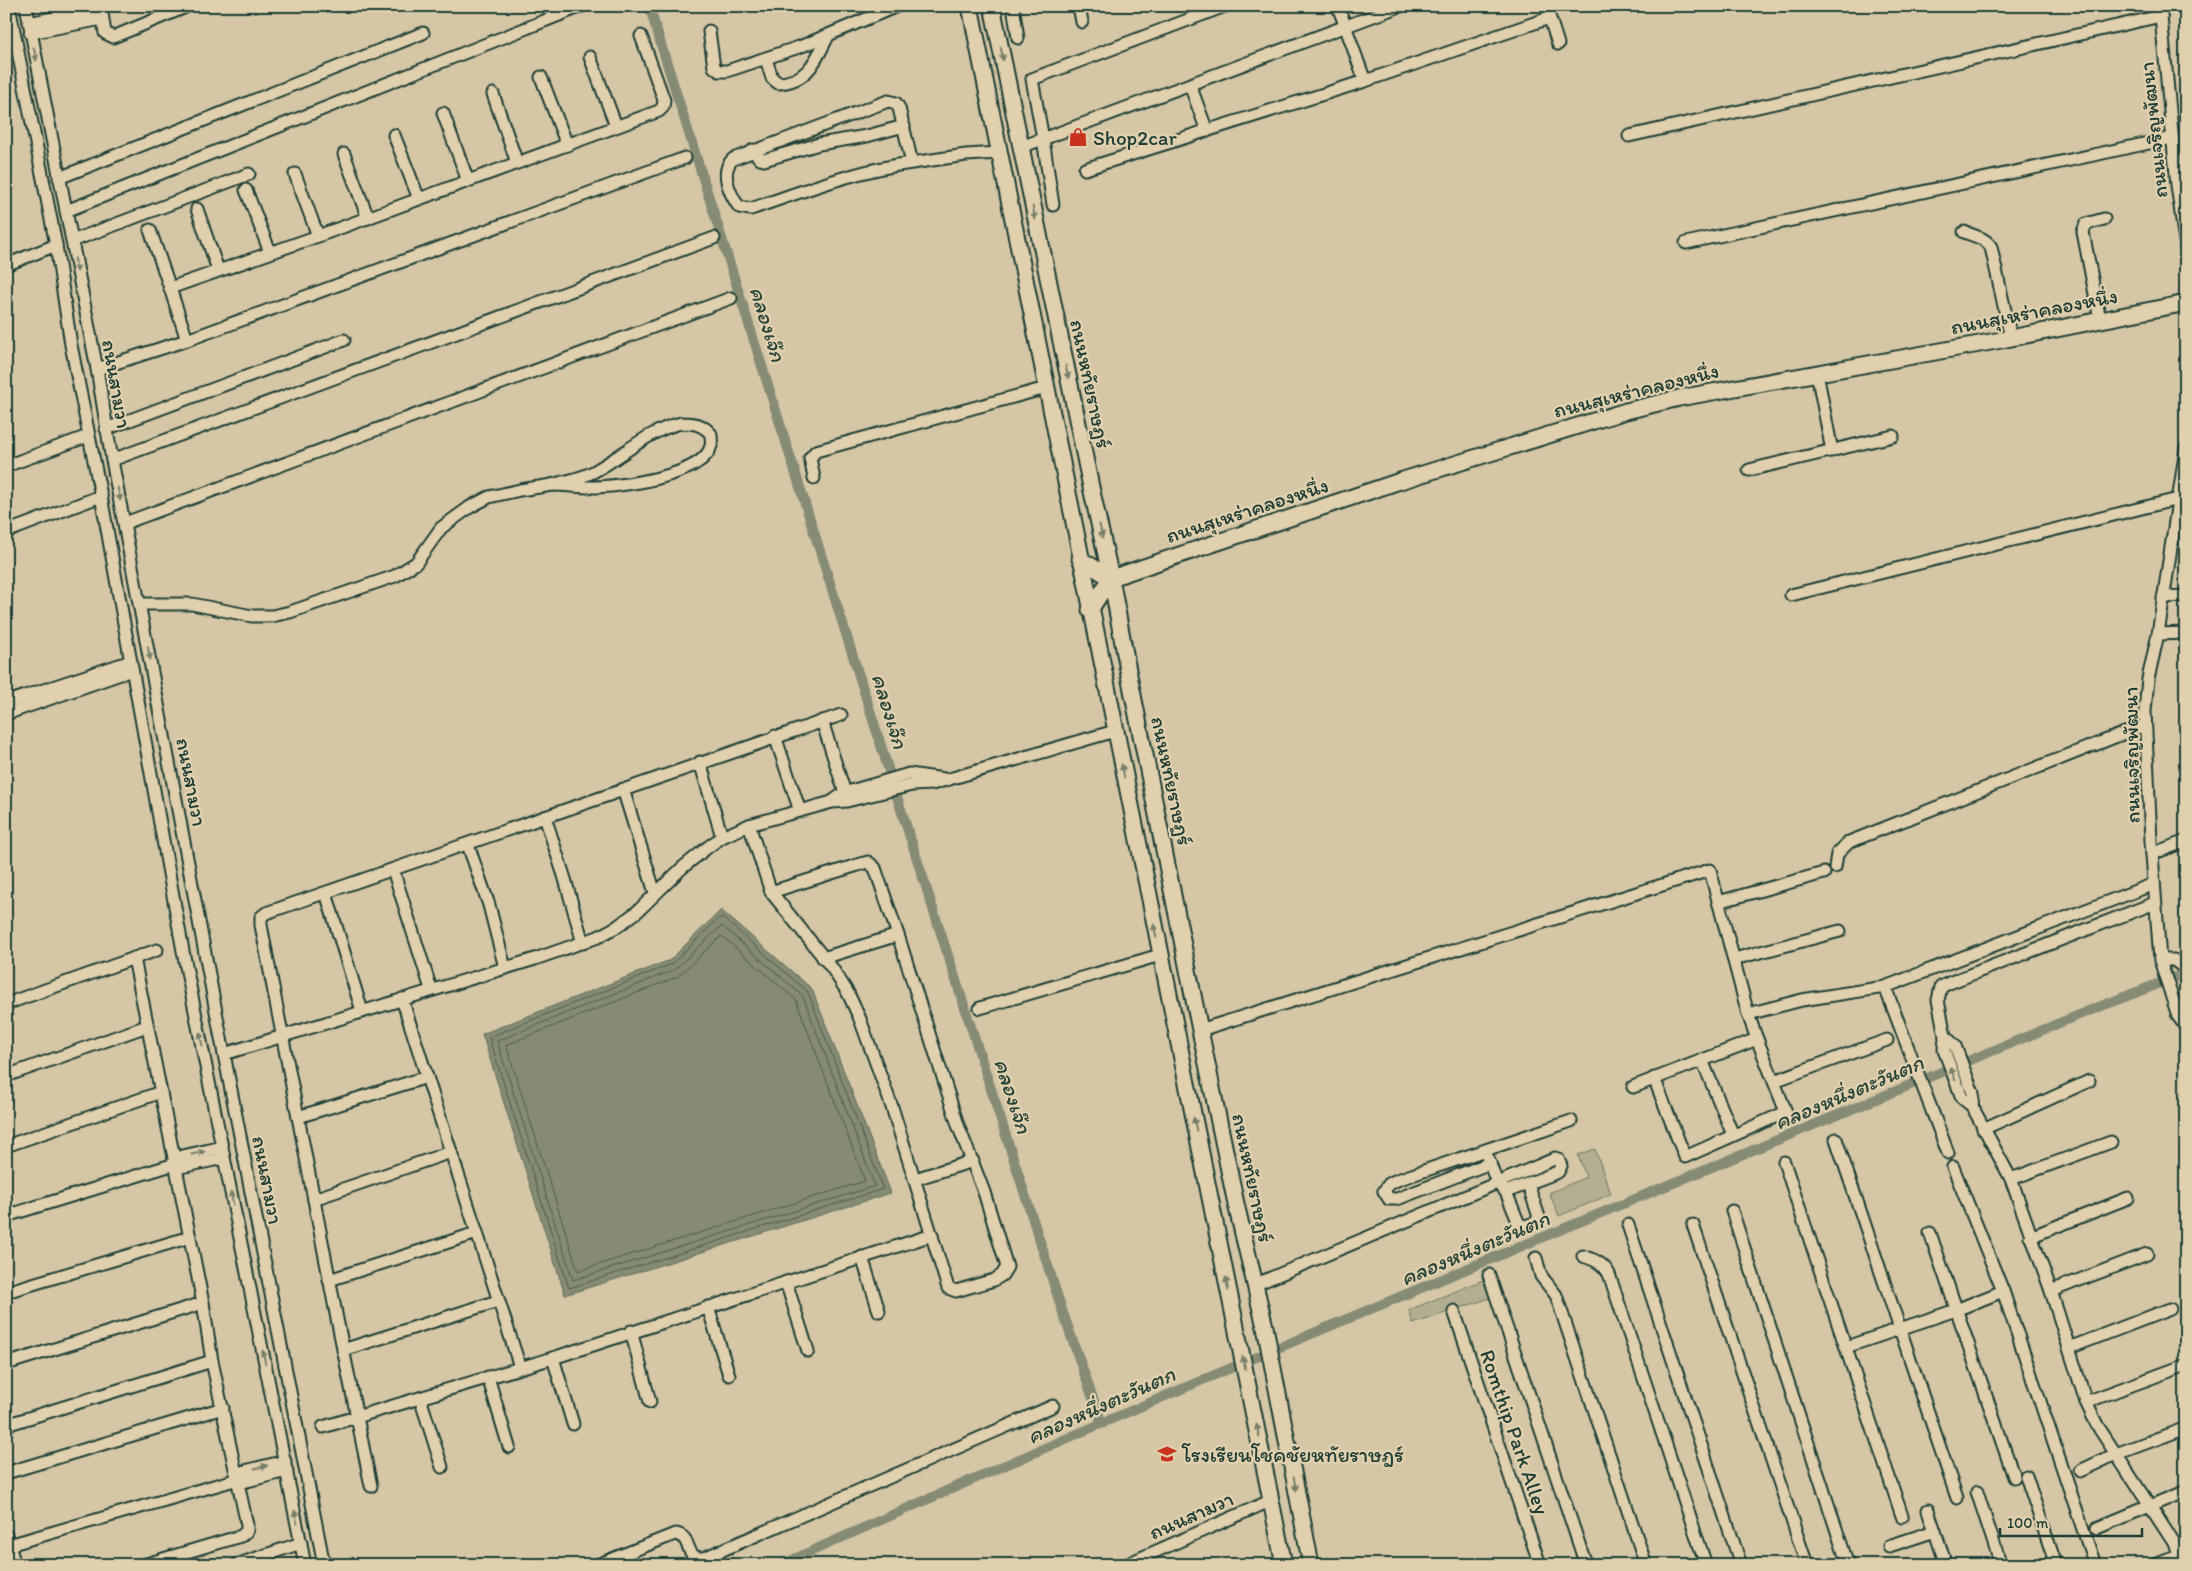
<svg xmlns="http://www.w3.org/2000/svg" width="2192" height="1571" font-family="Itim,'Playpen Sans Thai',sans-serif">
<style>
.green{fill:#b4ae91;stroke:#6a7662}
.water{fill:#868b74;stroke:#5d6c5a}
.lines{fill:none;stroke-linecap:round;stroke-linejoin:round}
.shore{stroke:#485c4e;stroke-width:1}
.canal{stroke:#868b74;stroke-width:10}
.minor-casing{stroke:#1f3d34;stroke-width:15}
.major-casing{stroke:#1f3d34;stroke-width:19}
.minor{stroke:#e1d0ad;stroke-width:11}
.major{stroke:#e1d0ad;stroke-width:15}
.oneway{fill:#767f6a}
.labels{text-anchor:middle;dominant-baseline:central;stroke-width:4.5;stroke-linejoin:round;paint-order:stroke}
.street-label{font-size:21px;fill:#1f3d34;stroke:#e1d0ad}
.poi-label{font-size:21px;fill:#1f3d34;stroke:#e1d0ad;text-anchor:start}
.water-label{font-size:22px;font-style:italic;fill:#29453a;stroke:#e1d0ad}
</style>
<rect width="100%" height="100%" fill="#d5c7a6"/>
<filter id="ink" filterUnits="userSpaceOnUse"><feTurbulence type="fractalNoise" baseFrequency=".02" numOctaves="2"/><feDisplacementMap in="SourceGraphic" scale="10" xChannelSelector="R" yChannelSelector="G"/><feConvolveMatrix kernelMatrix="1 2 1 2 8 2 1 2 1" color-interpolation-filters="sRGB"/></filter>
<g filter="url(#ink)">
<g class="green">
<polygon points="1595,1149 1611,1194 1559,1216 1549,1193 1586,1177 1578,1155"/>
<polygon points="1488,1278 1493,1297 1413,1324 1409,1310"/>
</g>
<polygon class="water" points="721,910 812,989 891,1193 565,1295 482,1034 670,960"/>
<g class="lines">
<g class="shore">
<polygon points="719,918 723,918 808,992 883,1189 569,1288 489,1037 672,964"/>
<polygon points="722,926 803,996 875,1186 573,1280 497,1041 674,970"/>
<polygon points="722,936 796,1000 865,1181 578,1271 506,1045 677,977"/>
</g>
<g class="canal">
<polyline points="649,6 899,803 1063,1313 1102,1424"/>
<path d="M781,1565C1211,1370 1650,1194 2086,1012L2186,973"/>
</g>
<g class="minor-casing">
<g id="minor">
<polyline points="9,6 56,245 71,345 101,496 183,951 305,1565"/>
<polyline points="26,6 97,369 112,460 224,1054 324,1565"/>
<polyline points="101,6 105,33 113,37 188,6"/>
<polyline points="1013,6 1018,38"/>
<polyline points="1079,6 1082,22"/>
<polyline points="1338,6 1365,81"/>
<polyline points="1546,6 1558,44"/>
<polyline points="2160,6 2177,185 2186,249"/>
<polyline points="29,23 101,8"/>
<polyline points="709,31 714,67 719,71 727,71 802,46 897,6"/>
<polyline points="30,33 102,19"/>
<polyline points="590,57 616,126"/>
<path d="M766,59L772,78L778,83C808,82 816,60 828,36"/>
<polyline points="541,77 567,145"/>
<polyline points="1190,85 1207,131"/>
<polyline points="493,94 517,163"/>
<polyline points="443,113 468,181"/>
<polyline points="394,135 419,199"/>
<polyline points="1629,136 2161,16"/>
<polyline points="1021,147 1400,6"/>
<polyline points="753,150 760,159 764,160 819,144 867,136 904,126"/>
<polyline points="344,154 368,218"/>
<path d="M912,163L899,108L896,103L888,101L733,159C719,172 730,194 739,207L751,209C804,191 856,170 912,163L966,155L999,153"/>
<polyline points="1085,169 1365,81 1549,18"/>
<polyline points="295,174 318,236"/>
<polyline points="59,178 423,33"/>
<polyline points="246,190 270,252"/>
<polyline points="1053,205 1043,139 1032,79 1225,6"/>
<polyline points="197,209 218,270"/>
<polyline points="66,211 582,6"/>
<polyline points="150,230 170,288"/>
<path d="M1964,232C1974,236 1986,238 1991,247L2011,338"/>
<polyline points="72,241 249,174"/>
<polyline points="1686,243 2172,138"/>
<polyline points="6,265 56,245"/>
<polyline points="2100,320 2083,232 2086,224 2104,219"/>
<polyline points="187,340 170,288 318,236 659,111 663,107 664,100 641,36"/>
<polyline points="97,369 187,340 685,158"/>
<polyline points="1817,373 1832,451"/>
<path d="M681,423C695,423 702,424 711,434C711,438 712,443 711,446C703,477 617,487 591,487C578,487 565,485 552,485C565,481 580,479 593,472C623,456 647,431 681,423Z"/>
<polyline points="106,429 344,340"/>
<polyline points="2186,448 2158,634 2148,679 2145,711 2151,841 2160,960 2178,1016 2186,1027"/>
<polyline points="112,460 714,238"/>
<polyline points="6,466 88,436"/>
<polyline points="1749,470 1893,436"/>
<polyline points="814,478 810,458 816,451 1046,388"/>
<polyline points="125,523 731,298"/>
<polyline points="6,532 101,496"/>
<polyline points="1791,595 2178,499"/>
<polyline points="2163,597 2186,596"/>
<polyline points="140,604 192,604 252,616 272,616 290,612 395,576 416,563 441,528 470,507 489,497 520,490 552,485"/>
<polyline points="2158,634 2186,633"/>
<polyline points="7,702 131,661"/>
<polyline points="6,714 132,670"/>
<polyline points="822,721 847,799"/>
<polyline points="775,736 800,811"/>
<polyline points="700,762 722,837"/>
<polyline points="623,789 655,893"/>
<polyline points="833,801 844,793 909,774 944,779"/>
<polyline points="545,817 565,879 583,943"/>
<polyline points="749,825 771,892 832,968 848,993 860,1019 892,1107 948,1288 956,1291 994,1280 1002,1275 1007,1267 984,1192 958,1125 898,935 875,868 868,862 864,863 771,892"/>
<polyline points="468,845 489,905 505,968"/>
<polyline points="2152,854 2186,841"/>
<polyline points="1835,867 1837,854 1849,842 2145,725"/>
<polyline points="393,870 431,989"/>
<polyline points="326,893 362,1011"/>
<polyline points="1718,902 1824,873"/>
<polyline points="2155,903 1949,983 1941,987 1938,1000 1945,1036 1944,1050 1962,1098 1972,1106 2011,1179 2051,1291 2086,1402 2097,1425 2174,1543 2181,1565"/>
<polyline points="134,958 203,1303 212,1361 247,1525 247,1531 241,1536 143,1565"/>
<polyline points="823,958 898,935"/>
<polyline points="1734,959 1840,931"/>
<polyline points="2160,960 2174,960 2183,967 2186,966"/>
<polyline points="1885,987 1948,1153"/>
<polyline points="402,999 520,1367"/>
<polyline points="6,1004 157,950"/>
<polyline points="980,1008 1160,955"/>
<polyline points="1748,1014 1802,1000 1885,987 2154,884"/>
<polyline points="1200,1030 1710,870 1748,1014 1757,1039 1633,1087"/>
<polyline points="1945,1036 1955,1046 1973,1093 1972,1106"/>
<polyline points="224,1054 535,959 598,937 618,926 638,911 682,868 708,847 722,837 749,825 832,802 847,801 912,785 932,784 1115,731"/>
<polyline points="1702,1060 1733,1135"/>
<polyline points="6,1076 147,1026"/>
<polyline points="1654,1078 1685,1157 1786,1112 1757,1039"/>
<polyline points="1774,1081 1887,1040"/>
<polyline points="298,1117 427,1077"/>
<polyline points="1983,1129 2089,1081"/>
<polyline points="1836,1139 1957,1498"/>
<polyline points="6,1146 161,1092"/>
<polyline points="1487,1156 1497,1183 1506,1192 1519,1224 1525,1226 1535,1223 1539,1217 1528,1184"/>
<polyline points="174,1158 222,1147"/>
<polyline points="1784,1162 1902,1516"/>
<polyline points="1490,1163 1397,1199 1389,1199 1384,1191 1389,1184 1397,1180 1571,1121"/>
<polyline points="1953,1167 2003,1291 2095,1565"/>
<polyline points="176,1168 224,1158"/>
<polyline points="915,1179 973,1161"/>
<polyline points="2011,1179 2111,1142"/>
<polyline points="314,1199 451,1152"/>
<polyline points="1732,1211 1848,1565"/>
<polyline points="6,1216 175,1164"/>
<polyline points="1628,1225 1741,1565"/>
<polyline points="1693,1225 1807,1565"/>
<polyline points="1930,1233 2014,1477"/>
<polyline points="2030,1237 2128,1198"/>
<path d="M1583,1256C1595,1260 1603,1263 1609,1274L1706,1565"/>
<polyline points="862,1257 879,1311"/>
<polyline points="1536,1258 1541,1276 1556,1295 1646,1565"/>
<polyline points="1489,1275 1586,1565"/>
<polyline points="329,1280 477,1233"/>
<polyline points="786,1282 808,1351"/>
<polyline points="1254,1285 1552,1160 1555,1158 1558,1159 1561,1166 1558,1172 1506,1192"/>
<polyline points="2051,1291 2147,1254"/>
<polyline points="6,1292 190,1237"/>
<polyline points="708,1307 729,1375"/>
<polyline points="1454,1311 1540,1565"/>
<polyline points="631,1331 650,1402"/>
<polyline points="1846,1347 1956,1310 2003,1291"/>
<polyline points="2069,1348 2170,1309"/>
<polyline points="343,1350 498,1301"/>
<polyline points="553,1358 573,1424"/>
<polyline points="6,1364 203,1303"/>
<polyline points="488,1377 509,1447"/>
<polyline points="420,1398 442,1467"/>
<polyline points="2086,1402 2186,1365"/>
<polyline points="6,1425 212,1361"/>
<polyline points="323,1427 553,1358 932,1235"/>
<polyline points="2080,1471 2116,1454 2186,1428"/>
<polyline points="6,1473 223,1408"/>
<polyline points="237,1473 285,1461"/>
<polyline points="2026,1476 2056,1565"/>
<polyline points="239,1483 287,1471"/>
<polyline points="371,1486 337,1319 261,925 261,917 266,913 841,715"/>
<polyline points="1977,1492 2001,1565"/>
<polyline points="1928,1510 1946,1565"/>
<polyline points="2097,1528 2186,1491"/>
<polyline points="6,1535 15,1565"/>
<polyline points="9,1545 238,1479"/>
<polyline points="1889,1546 1935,1531"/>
<polyline points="236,1565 301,1543"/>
<path d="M597,1565L675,1534C693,1535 683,1560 704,1558L1053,1406"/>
<polyline points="1125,1565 1272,1500"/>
<polyline points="2155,1565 2186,1553"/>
</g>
</g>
<g class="major-casing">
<g id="major">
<polyline points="970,6 1284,1565"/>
<polyline points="992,6 1091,487 1111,578 1128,670 1200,1030 1236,1204 1265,1327 1311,1565"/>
<polyline points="1080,559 1111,578"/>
<polyline points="1111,578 1400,481 1626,411 1679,398 1996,341 2186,303"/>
<polyline points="1090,610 1111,578"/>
</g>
</g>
<use href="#minor" class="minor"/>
<use href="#major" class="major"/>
</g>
<defs><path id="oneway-solid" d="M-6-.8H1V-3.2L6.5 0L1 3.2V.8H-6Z" transform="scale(1.25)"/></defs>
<g class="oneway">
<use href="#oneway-solid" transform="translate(35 54) rotate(79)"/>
<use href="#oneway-solid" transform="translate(1002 54) rotate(79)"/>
<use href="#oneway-solid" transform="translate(1034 213) rotate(79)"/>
<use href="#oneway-solid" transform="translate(76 265) rotate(79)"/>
<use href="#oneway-solid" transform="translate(1067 372) rotate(78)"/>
<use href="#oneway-solid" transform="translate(119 494) rotate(78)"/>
<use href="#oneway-solid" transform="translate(1101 531) rotate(77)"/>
<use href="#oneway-solid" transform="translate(149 653) rotate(79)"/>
<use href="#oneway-solid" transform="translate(1123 771) rotate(-101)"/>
<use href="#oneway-solid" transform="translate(1155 931) rotate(-101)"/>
<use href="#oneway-solid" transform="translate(201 1039) rotate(-101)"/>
<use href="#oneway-solid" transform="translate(1953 1074) rotate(-110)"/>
<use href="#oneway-solid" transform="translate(1195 1124) rotate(-102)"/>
<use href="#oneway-solid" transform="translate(198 1153) rotate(-13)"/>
<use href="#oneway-solid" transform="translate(232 1198) rotate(-101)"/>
<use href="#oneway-solid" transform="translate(1227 1284) rotate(-101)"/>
<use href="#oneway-solid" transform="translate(264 1357) rotate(-101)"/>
<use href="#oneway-solid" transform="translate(1244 1363) rotate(-103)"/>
<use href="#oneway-solid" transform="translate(1258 1431) rotate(-102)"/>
<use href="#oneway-solid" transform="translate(261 1467) rotate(-14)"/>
<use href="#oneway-solid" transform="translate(1295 1484) rotate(79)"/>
<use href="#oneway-solid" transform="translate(296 1517) rotate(-101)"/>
</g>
</g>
<defs>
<g id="shop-bare" transform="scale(1.5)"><path d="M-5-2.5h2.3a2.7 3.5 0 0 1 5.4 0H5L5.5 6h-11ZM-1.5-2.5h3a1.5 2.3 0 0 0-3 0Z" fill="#c8321e" stroke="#e1d0ad" stroke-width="2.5" paint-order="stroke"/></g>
<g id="school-bare" transform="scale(1.5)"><path d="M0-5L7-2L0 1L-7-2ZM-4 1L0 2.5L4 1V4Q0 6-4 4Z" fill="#c8321e" stroke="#e1d0ad" stroke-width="2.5" paint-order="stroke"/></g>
</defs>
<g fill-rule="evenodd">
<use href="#shop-bare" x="1078" y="137"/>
<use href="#school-bare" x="1167" y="1454"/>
</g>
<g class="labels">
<g class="street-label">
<text transform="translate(2153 130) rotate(-96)">ถนนเจริญพัฒนา</text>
<text transform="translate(2034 311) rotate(-11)">ถนนสุเหร่าคลองหนึ่ง</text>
<text transform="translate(117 384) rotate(80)">ถนนสามวา</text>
<text transform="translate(1091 384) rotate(78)">ถนนหทัยราษฎร์</text>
<text transform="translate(1636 390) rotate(-14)">ถนนสุเหร่าคลองหนึ่ง</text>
<text transform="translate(1247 510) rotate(-18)">ถนนสุเหร่าคลองหนึ่ง</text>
<text transform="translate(2131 755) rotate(-91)">ถนนเจริญพัฒนา</text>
<text transform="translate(1172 781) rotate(78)">ถนนหทัยราษฎร์</text>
<text transform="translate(192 782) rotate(79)">ถนนสามวา</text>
<text transform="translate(1253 1178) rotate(78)">ถนนหทัยราษฎร์</text>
<text transform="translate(268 1180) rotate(79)">ถนนสามวา</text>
<text transform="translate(1515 1432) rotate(71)">Romthip Park Alley</text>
<text transform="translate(1191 1515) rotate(-24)">ถนนสามวา</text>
</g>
<g class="poi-label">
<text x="1093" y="137">Shop2car</text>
<text x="1182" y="1454">โรงเรียนโชคชัยหทัยราษฎร์</text>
</g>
<g class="water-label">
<text transform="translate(768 324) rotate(73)">คลองเจ๊ก</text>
<text transform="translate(890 711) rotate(73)">คลองเจ๊ก</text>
<text transform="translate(1849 1092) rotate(-23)">คลองหนึ่งตะวันตก</text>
<text transform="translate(1013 1096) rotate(72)">คลองเจ๊ก</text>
<text transform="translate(1475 1248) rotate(-23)">คลองหนึ่งตะวันตก</text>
<text transform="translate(1101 1405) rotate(-24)">คลองหนึ่งตะวันตก</text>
</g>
</g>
<rect width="2192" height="1571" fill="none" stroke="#e1d0ad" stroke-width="25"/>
<rect x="12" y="12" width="2167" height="1546" fill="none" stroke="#1f3d34" stroke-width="2" filter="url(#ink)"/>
<path d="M2000 1528v8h142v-8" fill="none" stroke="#1f3d34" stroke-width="2.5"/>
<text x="2007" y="1528" font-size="15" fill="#1f3d34" stroke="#e1d0ad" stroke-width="4" paint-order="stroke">100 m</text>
</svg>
